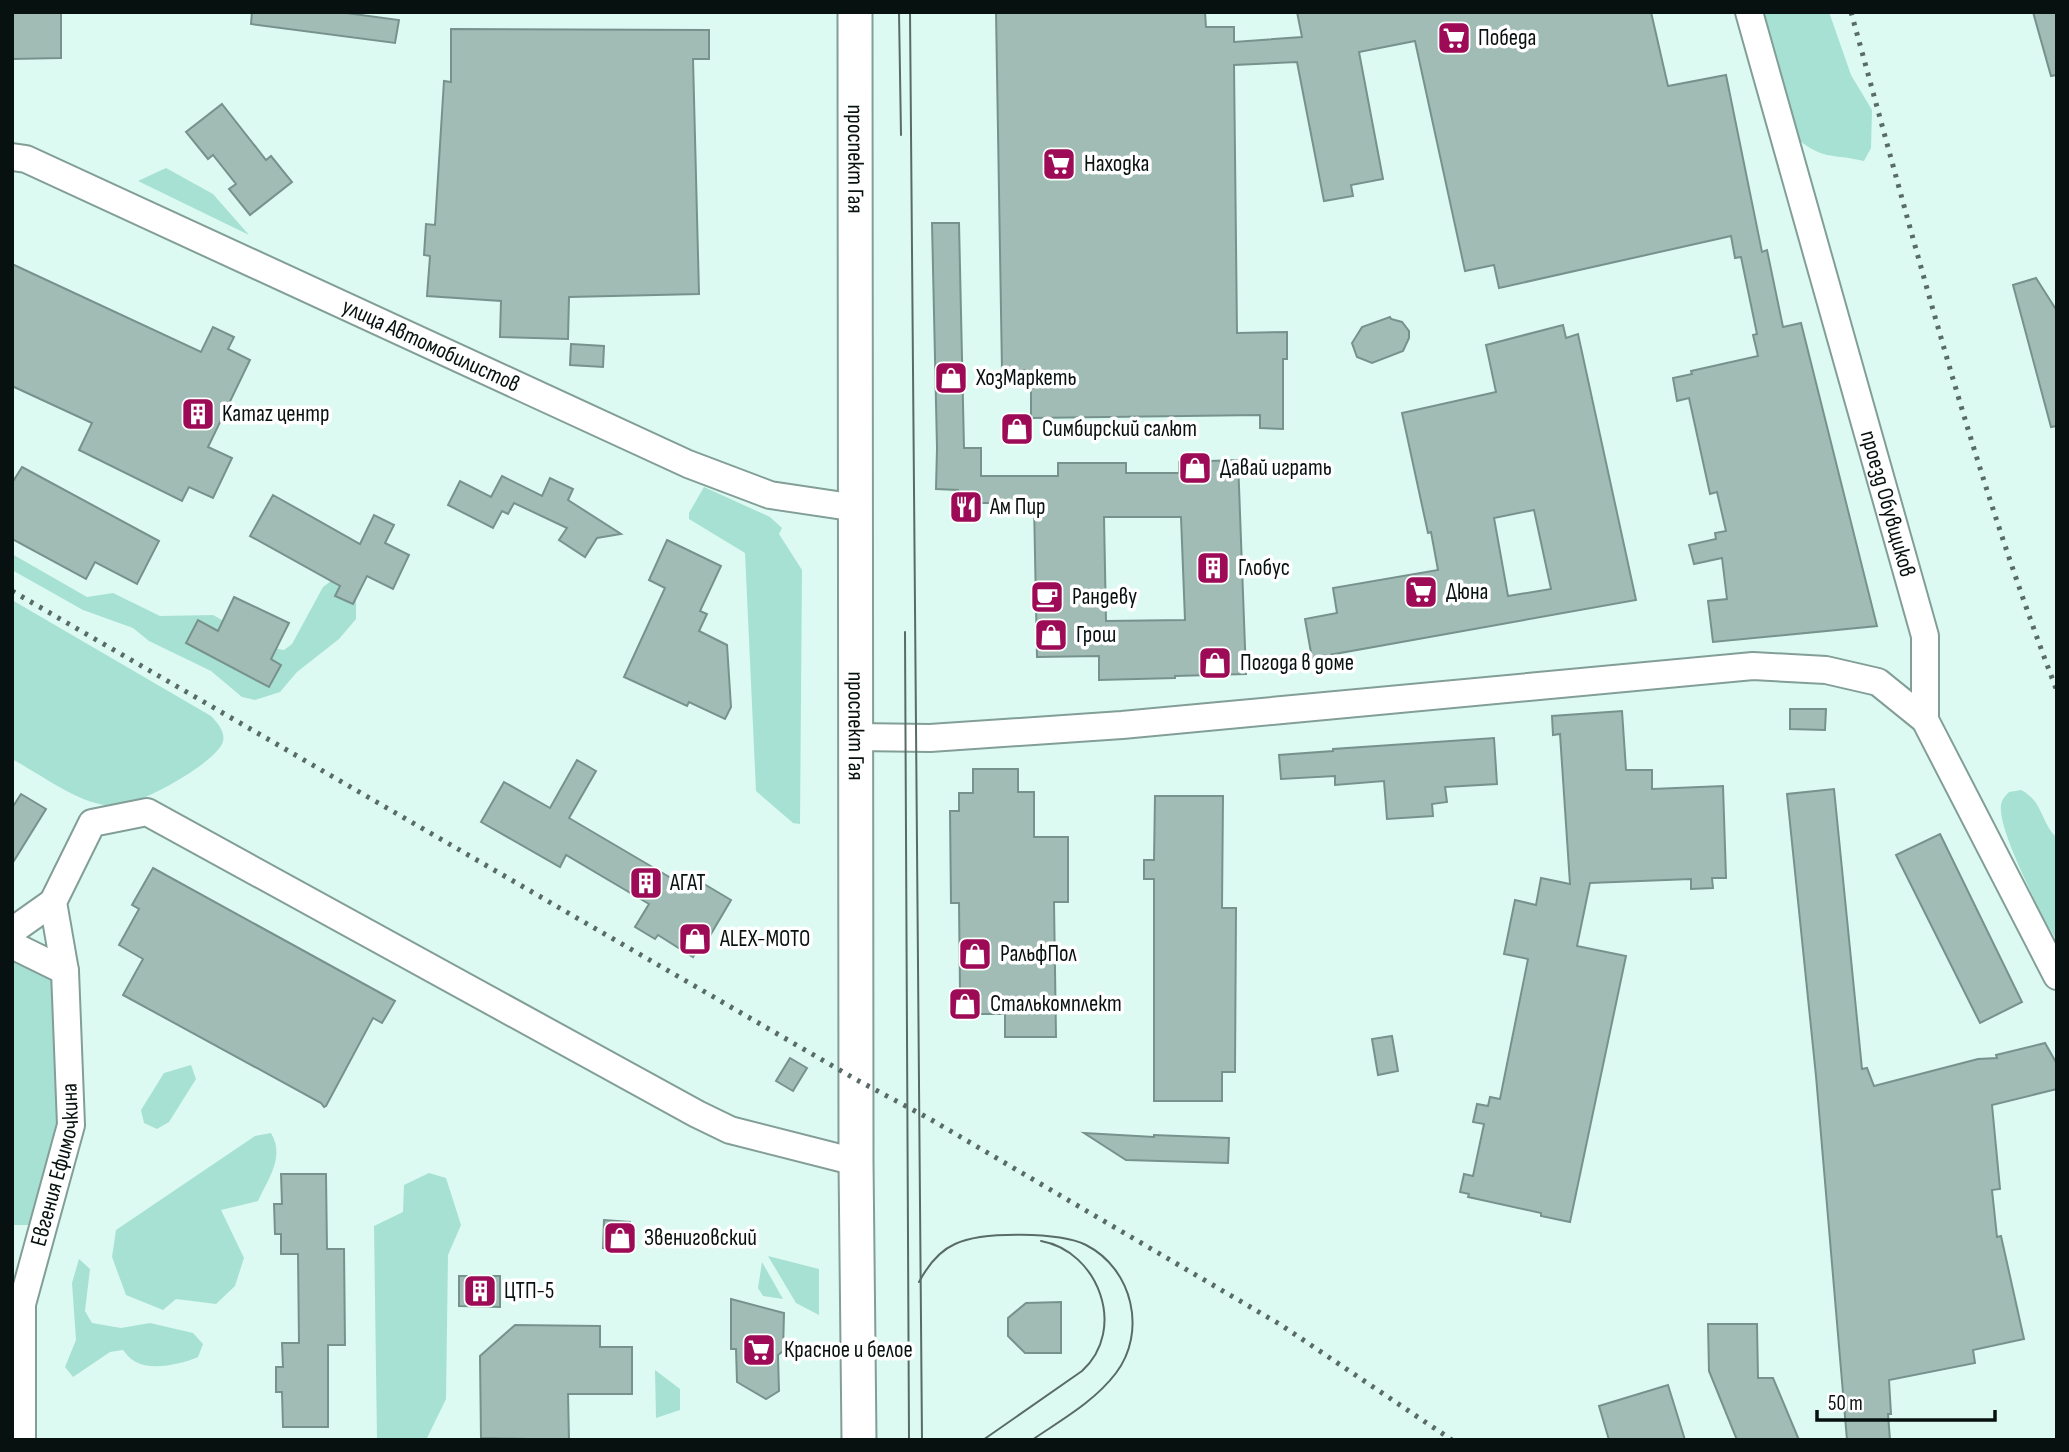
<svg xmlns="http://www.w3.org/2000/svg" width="2069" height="1452" font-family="'Sofia Sans Condensed',sans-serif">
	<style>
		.green { fill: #a7e1d3 }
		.building { fill: #a0bcb5; stroke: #77928c; stroke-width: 2; fill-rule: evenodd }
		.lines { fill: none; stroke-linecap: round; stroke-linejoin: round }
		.minor-casing { stroke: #829e97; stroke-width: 30 }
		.major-casing { stroke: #829e97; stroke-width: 37 }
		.minor { stroke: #fff; stroke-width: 26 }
		.major { stroke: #fff; stroke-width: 33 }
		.tram { stroke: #596b67; stroke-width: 2 }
		.rail { stroke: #596b67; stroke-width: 5; stroke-dasharray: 3.5 7; stroke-linecap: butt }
		.labels { text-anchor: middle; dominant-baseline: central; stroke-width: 7; stroke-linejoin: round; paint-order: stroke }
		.poi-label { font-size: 23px; fill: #07110f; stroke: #fff; text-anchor: start }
		.street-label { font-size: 23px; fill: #07110f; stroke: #fff }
	</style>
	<rect width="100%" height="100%" fill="#dcfaf2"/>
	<g class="green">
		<path d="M1759,12H1829L1851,75L1872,110L1871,148L1864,161C1830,153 1823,161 1794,136Z"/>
		<path d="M166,168L213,194L249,235L138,181Z"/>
		<path d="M704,487L770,517L782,528L779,534L802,570L800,824L793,823L756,791L745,553L689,519V513Z"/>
		<path d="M12,554L87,597L113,593L160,616L213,615L272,648L284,650L292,644L323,587L335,578L356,593V619L339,639L297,672L280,692L255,700L242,697L211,671L149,641L133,628L83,610L12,570Z"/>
		<path d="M12,600L211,716C218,723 227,734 222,744C212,765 138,806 115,806C81,806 42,775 12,759Z"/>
		<path d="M2021,790C2044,802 2040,822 2057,838V941C2042,917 2002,837 2001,811C2000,802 2003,798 2009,792Z"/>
		<path d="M12,953L57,975L65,1123L36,1225H12Z"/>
		<path d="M191,1065L196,1079L169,1122L157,1129L144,1123L141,1110L164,1073Z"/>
		<path d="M271,1133C285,1157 269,1177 258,1201L221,1210L244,1258L235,1286L216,1304L176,1299L163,1310L126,1295L112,1257L116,1230L255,1136Z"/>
		<path d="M429,1173L446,1178L461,1225L448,1255L446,1399L426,1440H377L374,1226L403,1212L404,1185Z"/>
		<path d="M768,1256L819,1269V1315L796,1303Z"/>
		<path d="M79,1259L90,1269L85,1311L92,1323L121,1328L150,1323L193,1333L203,1344L198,1357C182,1364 152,1371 136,1362C130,1359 127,1355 123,1350L110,1352L73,1377L65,1367L76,1340L72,1283Z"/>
		<path d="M762,1262L783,1299L763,1296L758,1288Z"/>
		<path d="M655,1370L680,1389V1410L656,1418Z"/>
	</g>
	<g class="building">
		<path d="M12,12H61V58L12,59Z"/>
		<path d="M252,12H339L399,20L395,43L251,24Z"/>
		<path d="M996,12H1205L1206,27H1234V42L1302,37L1297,12H1651L1668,86L1726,75L1762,252L1767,250L1783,327L1801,323L1877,626L1713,642L1708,601L1727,599L1722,558L1694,564L1689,545L1716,539L1715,533L1726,531L1717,492L1710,494L1689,398L1677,401L1673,378L1692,374L1691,371L1758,356L1753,335L1757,334L1741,257L1735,258L1731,236L1499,288L1494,265L1465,271L1415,41L1359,52L1383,179L1351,185L1353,196L1324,201L1297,62L1234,65L1237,333L1287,332V359H1283V429L1260,428V415L1031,418V370L1002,371Z"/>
		<path d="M2033,12H2057V75L2051,76Z"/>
		<path d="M451,29L709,30V59H693L699,294L569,297L568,339L500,337L501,301L427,296L430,256L424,255L426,224L435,225L444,81L451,82Z"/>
		<path d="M222,104L266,160L271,156L292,182L250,215L229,189L236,184L213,155L208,159L186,132Z"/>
		<path d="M932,223H959L964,448H981V476H1058V463H1126V473H1179V462L1238,460L1246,674L1175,676V678L1099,680V656L1037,657L1034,503H958V490L936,489L937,448ZM1104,517H1181L1185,620L1106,621Z"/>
		<path d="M12,264L201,352L213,327L234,337L228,349L250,360L208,447L232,458L213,498L189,487L182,501L79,450L92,423L12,386Z"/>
		<path d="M2036,278L2057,311V426L2051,427L2013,285Z"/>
		<path d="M1390,317L1391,319L1402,322L1409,331V338L1403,351L1372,363L1357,357L1352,343L1362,327Z"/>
		<path d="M1563,325L1566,338L1578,334L1636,600L1312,658L1305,619L1337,613L1333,588L1438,570L1431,532L1428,533L1402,413L1496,392L1486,345ZM1534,510L1551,589L1508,596L1494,518Z"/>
		<path d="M571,344L604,346L603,367L570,365Z"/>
		<path d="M22,467L159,541L137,584L95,562L86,579L12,539V483Z"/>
		<path d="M502,476L542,496L550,478L573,489L568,500L621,534L597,538L585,557L559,540L567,528L514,503L508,514L502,511L493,528L448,505L460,481L491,497Z"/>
		<path d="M273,495L360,544L374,515L394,525L385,543L409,555L393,589L367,576L353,604L335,596L340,586L250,536Z"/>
		<path d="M667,540L721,566L700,611L707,614L699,631L727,645L731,707L725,719L689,702L687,706L624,677L665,588L649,580Z"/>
		<path d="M234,597L289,623L271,659L281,665L269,687L186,643L198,620L218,631Z"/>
		<path d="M1790,709H1826L1825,730L1790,729Z"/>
		<path d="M1622,711L1626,770H1652V789L1723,786L1726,878H1712L1713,888L1691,889V879L1590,883L1577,946L1626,956L1570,1222L1541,1216V1213L1468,1197L1469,1194L1460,1192L1464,1174L1473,1176L1484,1124L1473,1122L1477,1104L1488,1106L1490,1097L1500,1099L1528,959L1504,954L1515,900L1536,905L1541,878L1570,884L1560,734L1553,735L1552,716Z"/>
		<path d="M1494,738L1497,784L1445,787L1447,802L1432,804L1433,816L1387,819L1384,781L1335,785V776L1281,779L1279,755L1333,751V749Z"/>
		<path d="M577,760L596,771L569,818L688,888L694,878L731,900L708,939L705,937L693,957L658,935L655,939L635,927L649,904L566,855L560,867L481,822L504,782L550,808Z"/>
		<path d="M973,769H1018V792H1034V837H1068V902H1054L1056,1037H1005V1014H954V991H960L959,903H951L950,811H959V793H973Z"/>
		<path d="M1834,789L1862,1069L1867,1068L1874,1086L1978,1059L1997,1058L1996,1055L2045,1043L2057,1064V1089L1992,1105L2000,1189L1992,1190L1997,1237L2001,1236L2024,1339L1973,1350L1975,1363L1889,1380L1891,1414H1888L1890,1440H1847L1816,1076L1787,794Z"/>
		<path d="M21,794L46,809L12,864V808Z"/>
		<path d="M1155,796H1223L1222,908H1236L1235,1072H1222V1101H1154V879H1144V860H1154Z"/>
		<path d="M1940,834L2022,1002L1980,1023L1896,855Z"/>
		<path d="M153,868L395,1001L382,1023L373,1018L326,1106L324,1107L321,1103L123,995L143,959L119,945L139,909L132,905Z"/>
		<path d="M1392,1036L1398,1071L1378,1075L1372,1039Z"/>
		<path d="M790,1058L807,1068L793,1091L776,1081Z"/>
		<path d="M1084,1133L1154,1137V1135L1229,1138L1228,1163L1126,1160Z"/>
		<path d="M281,1174H326L327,1249H344L345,1345H328V1427H283L282,1392H276V1367H283L282,1343H299L298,1254H281V1234H275L274,1204H282Z"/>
		<path d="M604,1220L630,1222L629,1249L603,1248Z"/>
		<path d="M459,1276H500V1307L459,1306Z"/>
		<path d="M731,1299L784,1313L783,1351L778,1355L779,1391L766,1399L737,1382L736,1349H731Z"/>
		<path d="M1061,1302V1353H1025L1008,1336V1318L1026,1303Z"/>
		<path d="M1708,1324H1757L1758,1378H1773L1799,1440H1737L1709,1371Z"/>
		<path d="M515,1325L600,1326V1347H632V1394H568L569,1440L481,1438L480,1356Z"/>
		<path d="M1668,1385L1685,1440H1609L1599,1406Z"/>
	</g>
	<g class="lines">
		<defs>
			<g id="minor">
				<path id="s1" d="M1749,12L1925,636V720L2057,976"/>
				<path id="s2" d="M12,157L26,159L688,464L770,495L857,508"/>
				<path d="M856,737L930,738L1122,725L1753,666L1826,670L1878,682L1925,720"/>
				<path d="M12,931L53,902"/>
				<path d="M12,945L65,971L53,902L92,823L147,812L697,1114L730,1130L856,1162"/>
				<path id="s3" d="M22,1440V1304L71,1125L65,971"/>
			</g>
			<g id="major">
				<path id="s4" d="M855,12L856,1162L859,1440"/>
			</g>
		</defs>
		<use href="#minor" class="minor-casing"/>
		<use href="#major" class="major-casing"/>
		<use href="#minor" class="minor"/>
		<use href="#major" class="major"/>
		<g class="tram">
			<path d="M899,12L901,135"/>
			<path d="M910,12L922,1440"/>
			<path d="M905,632L909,1440"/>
			<path d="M919,1282C927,1267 939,1251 955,1244C982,1231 1060,1232 1086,1245C1133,1269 1147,1332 1116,1373C1094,1402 1061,1420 1032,1440"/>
			<path d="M983,1440L1082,1371C1128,1329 1098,1251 1041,1241"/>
		</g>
		<g class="rail">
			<path d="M1851,12C1914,240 1972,470 2057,691"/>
			<path d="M12,591L857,1080L930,1119L1281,1325L1452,1440"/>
		</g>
	</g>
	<defs>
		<symbol id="supermarket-square" viewBox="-11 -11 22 22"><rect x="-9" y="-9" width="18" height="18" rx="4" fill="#9d0a56" stroke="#fff"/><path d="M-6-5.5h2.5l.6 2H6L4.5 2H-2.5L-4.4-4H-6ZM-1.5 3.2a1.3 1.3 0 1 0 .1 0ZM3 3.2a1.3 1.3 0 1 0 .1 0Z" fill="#fff"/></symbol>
		<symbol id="shop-square" viewBox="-11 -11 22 22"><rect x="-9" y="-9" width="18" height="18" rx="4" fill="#9d0a56" stroke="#fff"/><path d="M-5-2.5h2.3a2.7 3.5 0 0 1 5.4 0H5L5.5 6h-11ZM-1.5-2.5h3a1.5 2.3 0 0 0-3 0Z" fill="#fff"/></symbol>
		<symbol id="building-square" viewBox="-11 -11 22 22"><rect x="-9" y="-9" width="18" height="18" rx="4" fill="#9d0a56" stroke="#fff"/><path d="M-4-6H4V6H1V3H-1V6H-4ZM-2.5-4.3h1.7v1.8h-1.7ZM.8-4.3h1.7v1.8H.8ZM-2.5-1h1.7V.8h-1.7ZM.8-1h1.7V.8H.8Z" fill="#fff"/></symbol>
		<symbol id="restaurant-square" viewBox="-11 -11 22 22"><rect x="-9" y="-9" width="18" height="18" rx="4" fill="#9d0a56" stroke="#fff"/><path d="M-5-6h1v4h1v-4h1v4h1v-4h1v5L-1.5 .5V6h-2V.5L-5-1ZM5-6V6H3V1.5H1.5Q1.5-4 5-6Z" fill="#fff"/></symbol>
		<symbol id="cafe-square" viewBox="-11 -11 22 22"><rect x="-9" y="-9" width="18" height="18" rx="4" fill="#9d0a56" stroke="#fff"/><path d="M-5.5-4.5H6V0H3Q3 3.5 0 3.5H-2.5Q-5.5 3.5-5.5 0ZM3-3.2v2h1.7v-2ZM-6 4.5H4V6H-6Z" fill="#fff"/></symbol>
	</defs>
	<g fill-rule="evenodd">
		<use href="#supermarket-square" x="1435" y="19" width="38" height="38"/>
		<use href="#supermarket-square" x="1040" y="145" width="38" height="38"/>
		<use href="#shop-square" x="932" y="359" width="38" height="38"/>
		<use href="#building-square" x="179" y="395" width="38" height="38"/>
		<use href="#shop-square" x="998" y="410" width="38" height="38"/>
		<use href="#shop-square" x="1176" y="449" width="38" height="38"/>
		<use href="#restaurant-square" x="947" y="488" width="38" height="38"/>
		<use href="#building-square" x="1194" y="549" width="38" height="38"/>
		<use href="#supermarket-square" x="1402" y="573" width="38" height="38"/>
		<use href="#cafe-square" x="1028" y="578" width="38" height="38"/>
		<use href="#shop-square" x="1032" y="616" width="38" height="38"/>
		<use href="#shop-square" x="1196" y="644" width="38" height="38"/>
		<use href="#building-square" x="627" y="864" width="38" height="38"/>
		<use href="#shop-square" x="676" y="920" width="38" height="38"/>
		<use href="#shop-square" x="956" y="935" width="38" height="38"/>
		<use href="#shop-square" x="946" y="985" width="38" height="38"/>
		<use href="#shop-square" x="601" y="1219" width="38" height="38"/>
		<use href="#building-square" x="461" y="1272" width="38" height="38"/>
		<use href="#supermarket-square" x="740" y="1331" width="38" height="38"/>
	</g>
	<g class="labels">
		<g class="poi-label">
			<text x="1478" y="38">Победа</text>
			<text x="1084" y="164">Находка</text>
			<text x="976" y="378">ХозМаркеть</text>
			<text x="222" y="414">Kamaz центр</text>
			<text x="1042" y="429">Симбирский салют</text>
			<text x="1220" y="468">Давай играть</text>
			<text x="990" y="507">Ам Пир</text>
			<text x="1238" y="568">Глобус</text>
			<text x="1446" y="592">Дюна</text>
			<text x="1072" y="597">Рандеву</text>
			<text x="1076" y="635">Грош</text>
			<text x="1240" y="663">Погода в доме</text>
			<text x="670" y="883">АГАТ</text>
			<text x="720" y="939">ALEX-MOTO</text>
			<text x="1000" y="954">РальфПол</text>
			<text x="990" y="1004">Сталькомплект</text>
			<text x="644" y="1238">Звениговский</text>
			<text x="504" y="1291">ЦТП-5</text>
			<text x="784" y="1350">Красное и белое</text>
		</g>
		<g class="street-label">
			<text stroke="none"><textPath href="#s4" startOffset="147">проспект Гая</textPath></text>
			<text stroke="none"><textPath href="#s2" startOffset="460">улица Автомобилистов</textPath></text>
			<text stroke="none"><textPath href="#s1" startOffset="511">проезд Обувщиков</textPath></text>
			<text stroke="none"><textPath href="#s4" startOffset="714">проспект Гая</textPath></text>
			<text stroke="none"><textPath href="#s3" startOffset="280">Евгения Ефимочкина</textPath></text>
		</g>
	</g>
	<rect width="2069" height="1452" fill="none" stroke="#07110f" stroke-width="28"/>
	<path d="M1817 1410v10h178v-10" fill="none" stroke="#07110f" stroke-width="3.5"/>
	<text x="1828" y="1410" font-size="21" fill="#07110f" stroke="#ffffff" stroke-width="5" paint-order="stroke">50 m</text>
</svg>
